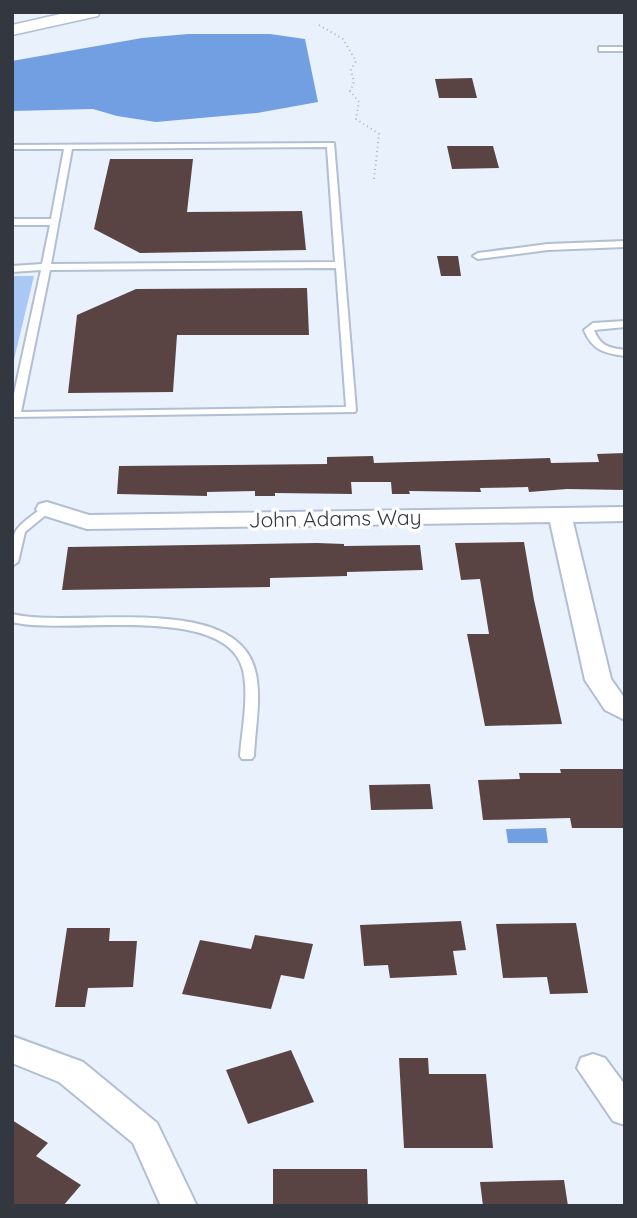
<svg xmlns="http://www.w3.org/2000/svg" width="637" height="1218" font-family="Quicksand,sans-serif">
	<style>
		.green { fill: #aac8f6 }
		.water { fill: #729fe2 }
		.building { fill: #5a4443 }
		.lines { fill: none; stroke-linecap: round; stroke-linejoin: round }
		.service-casing { stroke: #b2bed2; stroke-width: 4 }
		.minor-casing { stroke: #b2bed2; stroke-width: 4 }
		.tertiary-casing { stroke: #b2bed2; stroke-width: 3 }
		.path { stroke: #adb4be; stroke-width: 2; stroke-dasharray: 1 3.5; stroke-linecap: butt }
		.service { fill: #fff; fill-rule: evenodd }
		.minor { fill: #fff; fill-rule: evenodd }
		.tertiary { fill: #fff; fill-rule: evenodd }
		.labels { text-anchor: middle; dominant-baseline: central; stroke-width: 7; stroke-linejoin: round; paint-order: stroke }
		.street-label { font-size: 21px; fill: #333840; stroke: #fff }
	</style>
	<rect width="100%" height="100%" fill="#e9f1fd"/>
	<path class="green" d="M12,276H34L12,368Z"/>
	<g class="water">
		<path d="M188,34H270L305,39L318,102L257,113L156,122L117,116L93,109L12,111V61L142,38Z"/>
		<path d="M546,828L548,843H508L506,829Z"/>
	</g>
	<g class="building">
		<path d="M472,78L477,98H439L435,79Z"/>
		<path d="M447,146H493L499,168L452,169Z"/>
		<path d="M110,159H193L187,212L302,211L306,250L140,253L94,229Z"/>
		<path d="M437,256H458L461,276H441Z"/>
		<path d="M307,288L309,335H177L173,392L68,393L77,315L136,289Z"/>
		<path d="M625,453V490L567,489L529,492L528,487L480,488L481,492L409,491L410,494H392L391,482H351L352,494L275,493V496H255V491L207,492V496L117,494L119,466L327,464V457L373,456L374,463L550,458L551,463L599,462L597,454Z"/>
		<path d="M524,542L534,600L562,724L485,726L467,634H489L480,579L461,580L455,543Z"/>
		<path d="M317,543L344,544V546L420,545L423,570L347,572V576L270,578V587L62,590L68,547Z"/>
		<path d="M560,769H625V828H572L570,818L483,820L478,780L520,779L519,773H561Z"/>
		<path d="M430,784L433,809L371,810L369,785Z"/>
		<path d="M461,921L466,950L453,951L457,975L390,978L388,965L364,966L360,925Z"/>
		<path d="M576,923L588,993L550,994L547,977L503,978L496,924Z"/>
		<path d="M67,928H110L109,941H137L133,987L88,988L85,1007H55Z"/>
		<path d="M255,935L313,944L304,979L281,975L271,1009L182,994L200,940L251,949Z"/>
		<path d="M291,1050L314,1102L248,1124L226,1070Z"/>
		<path d="M399,1058H428L429,1074H486L493,1148H404Z"/>
		<path d="M12,1120L48,1143L36,1156L81,1185L63,1206H12Z"/>
		<path d="M273,1169H367L368,1206H273Z"/>
		<path d="M564,1180L568,1206H483L480,1182Z"/>
	</g>
	<g class="lines">
		<defs>
			<g id="service">
				<rect x="599" y="47" width="26" height="4"/>
				<path d="M334,143L356,410L355,412L12,417V403L41,270L12,272V266L42,264L50,225H12V219H51L64,149H12V145ZM327,147L335,262L51,264L72,149ZM336,268L346,407L21,412L50,270Z"/>
				<path d="M625,241V247L548,250L478,259L473,256L478,253L548,244Z"/>
				<path d="M625,321V327L594,330C600,346 609,348 625,350V356C604,353 592,350 584,330L593,323Z"/>
				<path d="M47,506L53,509L25,532L18,562L12,566C12,526 13,531 43,507Z"/>
				<path d="M12,614C70,629 235,590 255,670C262,696 255,729 254,756L252,759H242L240,756C242,729 249,697 243,670C226,601 64,636 12,622Z"/>
			</g>
			<g id="minor">
				<path d="M47,502L89,515L625,507V521L573,522L611,679L625,699V720L605,710L585,680L550,522L87,529L39,514L36,509L39,504Z"/>
				<path d="M12,1036L83,1062L157,1123L197,1206H161L133,1143L59,1082L12,1063Z"/>
				<path d="M593,1054L605,1058L625,1085V1125L613,1121L577,1068L581,1058Z"/>
			</g>
			<path id="tertiary" d="M69,12H100L98,16L12,35V25Z"/>
		</defs>
		<use href="#service" class="service-casing"/>
		<use href="#minor" class="minor-casing"/>
		<use href="#tertiary" class="tertiary-casing"/>
		<path class="path" d="M319,25L343,39L356,61L351,70L354,82L350,91L359,102L356,119L379,134L374,179"/>
		<use href="#service" class="service"/>
		<use href="#minor" class="minor"/>
		<use href="#tertiary" class="tertiary"/>
	</g>
	<g class="labels">
		<g class="street-label">
			<text transform="translate(335 518) rotate(-1)">John Adams Way</text>
		</g>
	</g>
	<rect width="637" height="1218" fill="none" stroke="#333840" stroke-width="28"/>
</svg>
